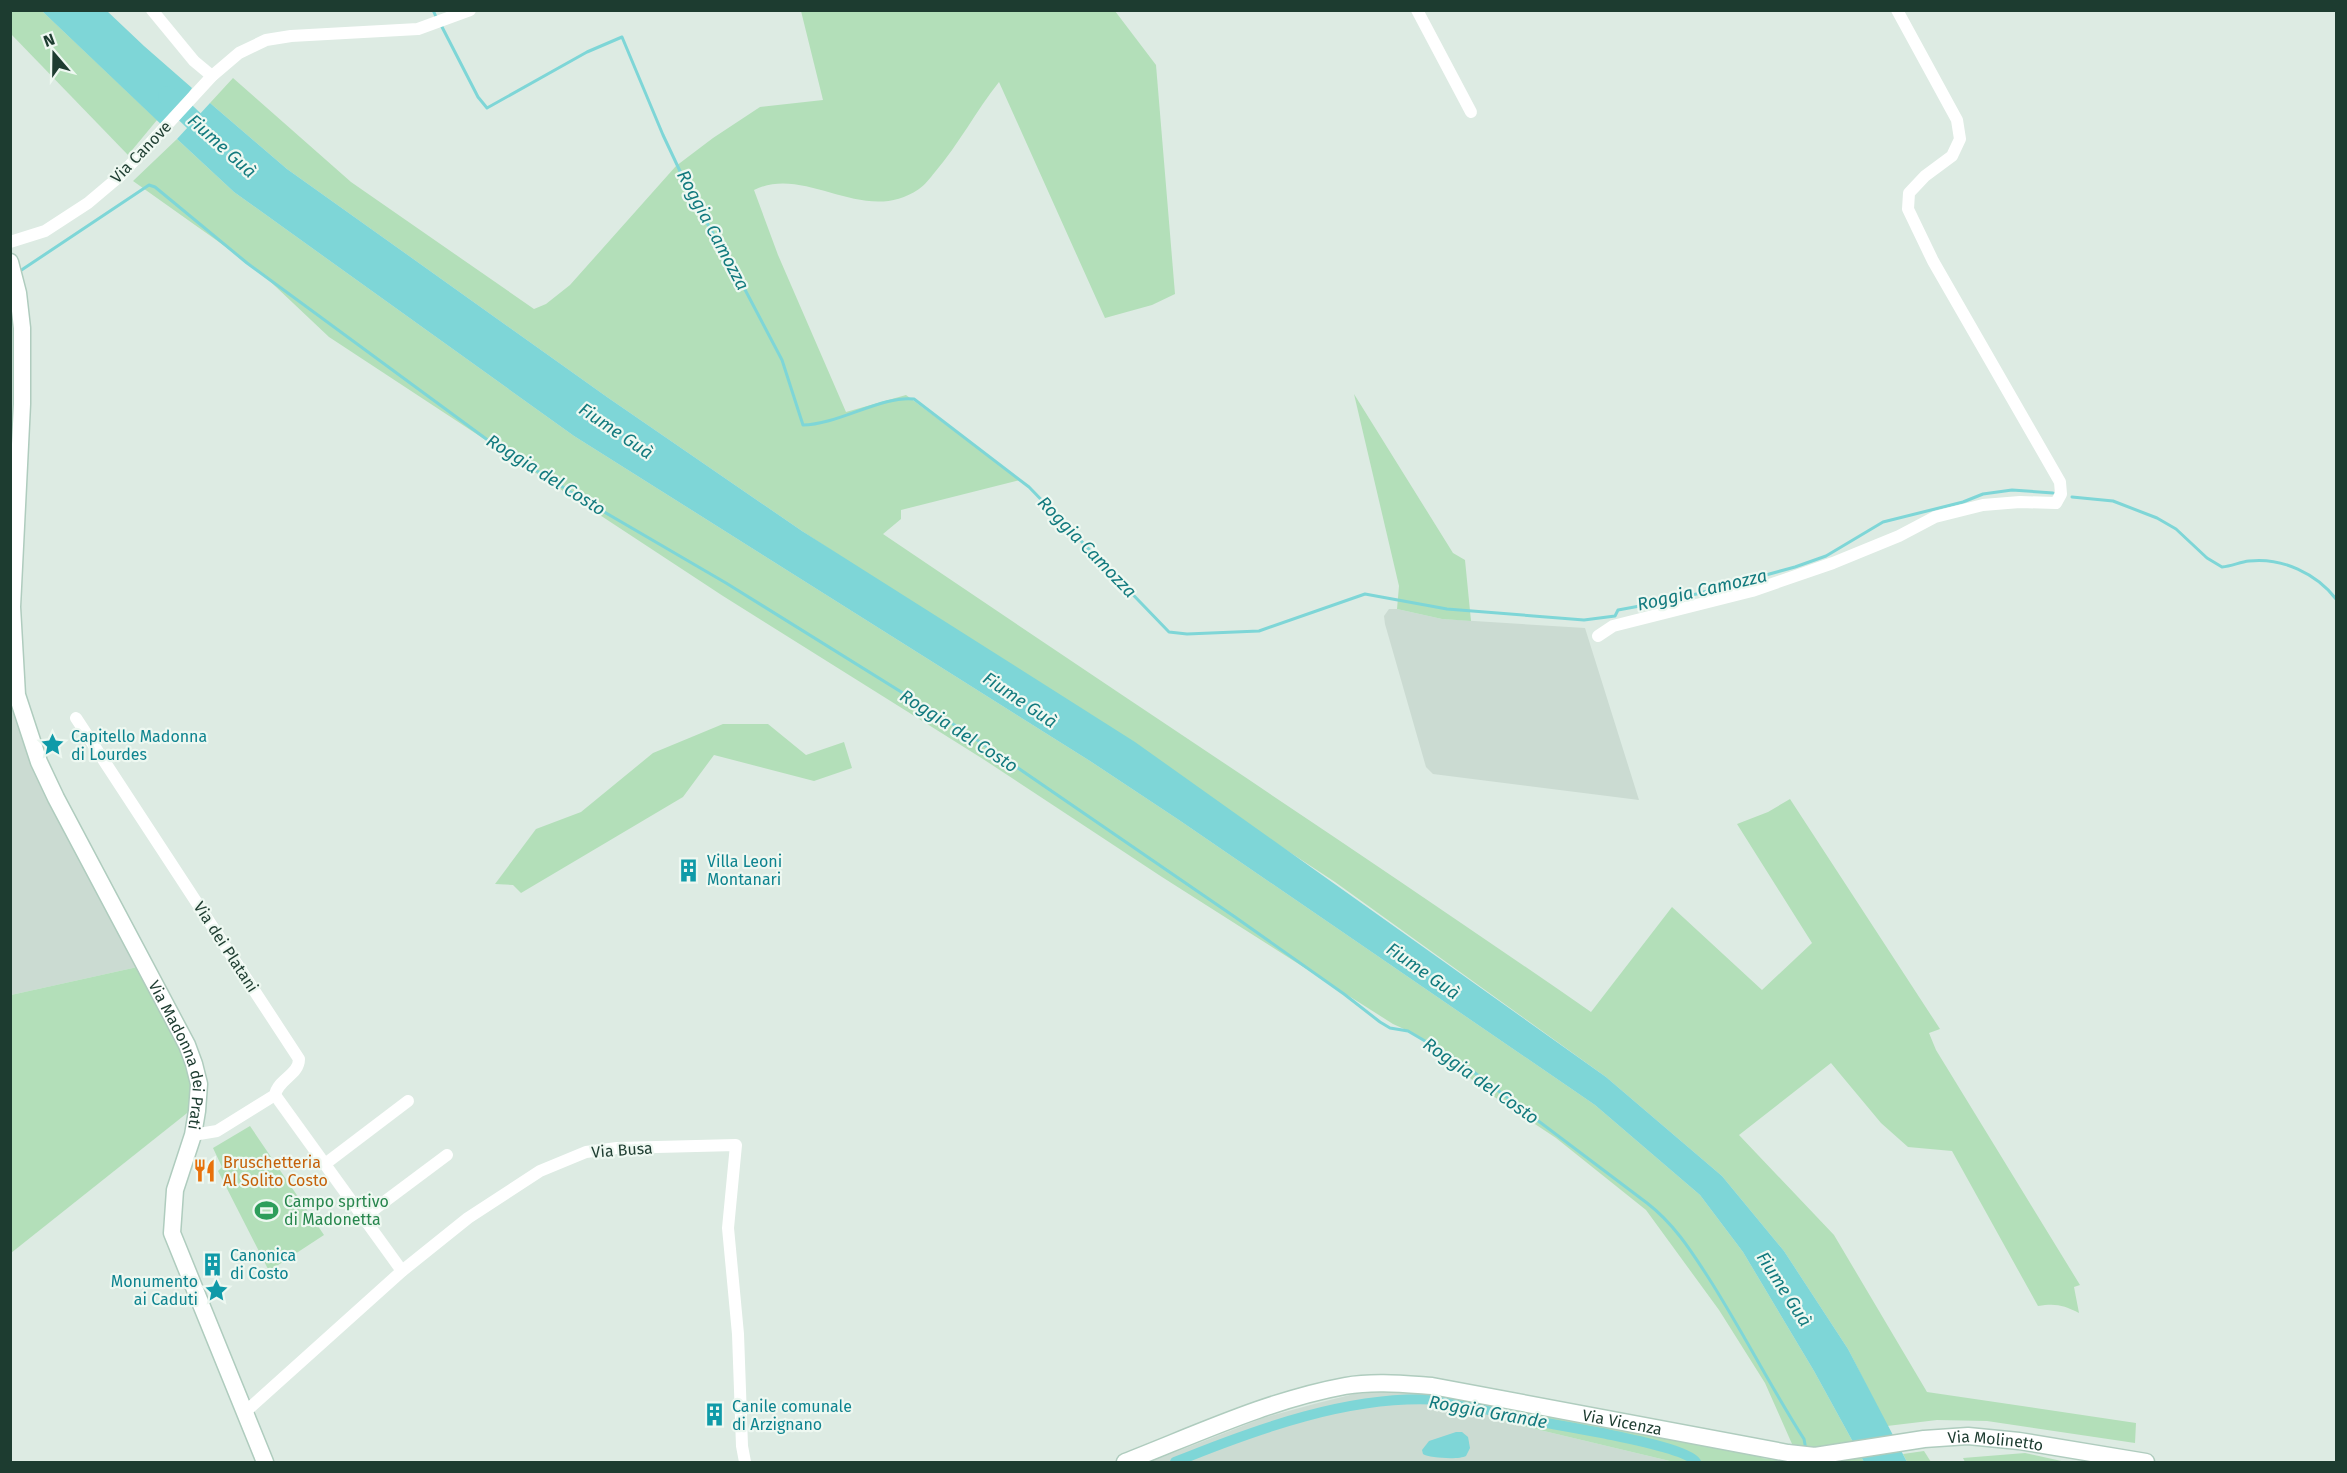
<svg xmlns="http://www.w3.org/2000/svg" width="2347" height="1473" font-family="'Fira Sans',sans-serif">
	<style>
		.built { fill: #cbdbd2 }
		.green { fill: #b3dfb9 }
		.water { fill: #7ed6d7 }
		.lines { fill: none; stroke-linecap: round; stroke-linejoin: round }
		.stream { stroke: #7ed6d7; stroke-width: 3 }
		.canal { stroke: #7ed6d7; stroke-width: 10 }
		.river { stroke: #7ed6d7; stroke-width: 20 }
		.secondary-casing { stroke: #afccbe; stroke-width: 19 }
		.minor { stroke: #fff; stroke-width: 12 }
		.secondary { stroke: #fff; stroke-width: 16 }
		.labels { text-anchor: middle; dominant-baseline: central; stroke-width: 4.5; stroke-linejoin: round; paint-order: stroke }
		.street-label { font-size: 16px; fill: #1d3c30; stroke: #eef8f1 }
		.culture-label { font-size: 16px; fill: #0d838f; stroke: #eef8f1; text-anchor: start }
		.food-label { font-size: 16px; fill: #c56008; stroke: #eef8f1; text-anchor: start }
		.leisure-label { font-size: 16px; fill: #27864d; stroke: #eef8f1; text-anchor: start }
		.water-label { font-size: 18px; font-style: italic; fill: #127a7e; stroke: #eef8f1 }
	</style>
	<rect width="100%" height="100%" fill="#ddebe3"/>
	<g class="built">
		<path d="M1389,609H1397L1442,619L1585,628L1639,800L1433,774L1426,767L1385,624L1384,616Z"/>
		<path d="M10,660L21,678L28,706L53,784L151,964L11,995Z"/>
		<path d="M1398,1391L1432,1395L1497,1408L1493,1419L1674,1462H1150L1263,1418L1314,1404L1354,1394Z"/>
	</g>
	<g class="green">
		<path d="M11,11H42L157,120L128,155L11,34Z"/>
		<path d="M801,11H1115L1156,65L1175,294L1152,305L1105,318L999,82C976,111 959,144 935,172C930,178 925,185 919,189C864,227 806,164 754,190L778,255L846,412L906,395L1020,480L901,510V519L883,534C1119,694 1357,850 1591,1012L1672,907L1762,990L1812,943L1737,824L1768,812L1790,799L1940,1029L1929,1033L1936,1050L2080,1285L2074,1287L2079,1313C2064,1305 2055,1303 2038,1306L1952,1151L1908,1147L1881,1123L1831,1063L1739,1135L1834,1235L1927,1392L2136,1423L2135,1443L1987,1421L1937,1420L1887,1426L1848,1349L1784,1251L1722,1176L1606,1077L1335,882L802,531L607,397L287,169L210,103L233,78L351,182L534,309L546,304L570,285L676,166L713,138L760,107L823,100Z"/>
		<path d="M177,139L234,192L574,436L1090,761L1179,820L1595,1105L1700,1195L1743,1252L1814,1371L1864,1462H1800L1765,1383L1719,1310L1646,1210L1556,1138L1490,1094L1415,1034L1393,1024L1162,877L983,759L723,596L329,337L257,269L133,181Z"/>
		<path d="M1354,394L1453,553L1465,560L1471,621L1442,619L1397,609L1399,586Z"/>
		<path d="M723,724H768L806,755L844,742L852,768L814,781L714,755L683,797L521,893L513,885L495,884L536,829L581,812L653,753Z"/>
		<path d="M151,964L206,1098L11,1253V995Z"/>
		<path d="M250,1126L324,1235L269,1271L218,1171L222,1167L213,1148Z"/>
		<path d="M1497,1408L1759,1452L1762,1458L1792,1462H1674L1493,1419Z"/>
		<path d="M1924,1451L1931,1462H1907L1903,1454Z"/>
		<path d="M2025,1453L2066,1462H1965L1963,1458Z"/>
	</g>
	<g class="water">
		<path d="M42,11H107L144,46L192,88L165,128Z"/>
		<path d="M210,103L287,169L607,397L802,531L1135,742L1606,1077L1722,1176L1784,1251L1848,1349L1907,1462H1864L1814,1371L1743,1252L1700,1195L1595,1105L1179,820L1090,761L574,436L234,192L177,139Z"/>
		<path d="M1456,1432H1462L1468,1437L1470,1448L1466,1456C1459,1460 1429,1458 1423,1454L1422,1450L1429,1441Z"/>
	</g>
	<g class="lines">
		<g class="stream">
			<path d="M433,10L437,19"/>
			<path d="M441,25L478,97L487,108L587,52L622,37L663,135L695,203L731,263L782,360L803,425C837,425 883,395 914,399L1029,487L1169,632L1187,634L1259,631L1365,594L1447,609L1584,620L1615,616L1618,610L1678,599L1795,567L1826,556L1883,522L1963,502L1983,494L2012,490L2053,493"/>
			<path d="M20,271L149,185L155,187L247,263L489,441L582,499L726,583L964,731L1235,917L1344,994L1380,1022L1390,1028L1408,1031L1459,1061L1647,1203C1673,1223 1690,1249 1708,1277C1742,1330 1770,1386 1804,1439L1806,1450"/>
			<path d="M2072,497L2113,501L2157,518L2176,529L2207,558L2222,567C2232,566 2240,562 2249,561C2282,557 2317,574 2336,599"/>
		</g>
		<path class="canal" d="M1175,1462C1256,1429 1352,1394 1440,1400C1462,1401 1486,1410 1507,1415C1538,1422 1570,1427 1602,1433C1620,1437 1687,1449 1696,1462"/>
		<path class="river" d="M168,96L212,138"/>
		<defs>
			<g id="secondary">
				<path id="s1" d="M10,262L18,293L22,328V404L12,607L17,695L39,762L56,798L187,1045L194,1064L199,1084L197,1111L193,1135L175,1190L172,1233L265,1462"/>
				<path id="s2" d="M1125,1462C1197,1434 1269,1400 1345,1386C1374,1381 1403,1384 1432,1386L1788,1453L1815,1456L1924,1439L1968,1436L2019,1441L2146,1462"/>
			</g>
		</defs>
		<use href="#secondary" class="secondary-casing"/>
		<g class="minor">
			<path d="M152,10L194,61L212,76"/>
			<path d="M1417,10L1471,112"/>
			<path d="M10,242L45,231L88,203L120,176L212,76L239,53L266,40L291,36L418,29L470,10"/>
			<path d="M1598,636L1613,626L1752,591L1833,563L1899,536L1935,517L1983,505L2020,502L2056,503L2061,494L2060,482L1933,261L1908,209L1909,193L1925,176L1952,156L1960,139L1957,120L1897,10"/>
			<path d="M76,718L299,1059C299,1075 278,1079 275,1095L217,1131L193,1135"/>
			<path d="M275,1095L402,1271"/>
			<path d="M325,1164L408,1101"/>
			<path d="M364,1217L447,1155"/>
			<path d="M244,1413L402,1271L468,1218L540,1171L586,1152L617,1148L736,1145L728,1228L738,1334L742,1446L745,1462"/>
		</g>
		<use href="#secondary" class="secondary"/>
	</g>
	<defs>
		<symbol id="sight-bare" viewBox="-9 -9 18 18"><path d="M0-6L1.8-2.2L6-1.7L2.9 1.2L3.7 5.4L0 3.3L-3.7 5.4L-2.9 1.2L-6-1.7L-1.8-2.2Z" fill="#0f9aa8" stroke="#eef8f1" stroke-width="2.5" paint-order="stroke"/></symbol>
		<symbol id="building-bare" viewBox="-9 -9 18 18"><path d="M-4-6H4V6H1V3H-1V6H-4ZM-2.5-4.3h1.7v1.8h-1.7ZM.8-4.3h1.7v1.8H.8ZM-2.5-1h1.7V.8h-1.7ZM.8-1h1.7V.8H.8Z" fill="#0f9aa8" stroke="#eef8f1" stroke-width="2.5" paint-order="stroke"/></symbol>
		<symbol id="restaurant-bare" viewBox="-9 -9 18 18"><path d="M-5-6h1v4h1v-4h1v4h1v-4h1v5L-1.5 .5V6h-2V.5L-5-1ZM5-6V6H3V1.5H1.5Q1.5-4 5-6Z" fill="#e8710a" stroke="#eef8f1" stroke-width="2.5" paint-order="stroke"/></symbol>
		<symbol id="stadium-bare" viewBox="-9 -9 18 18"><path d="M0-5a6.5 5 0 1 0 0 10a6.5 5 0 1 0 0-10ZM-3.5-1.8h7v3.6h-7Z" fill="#2e9e5b" stroke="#eef8f1" stroke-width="2.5" paint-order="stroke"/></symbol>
	</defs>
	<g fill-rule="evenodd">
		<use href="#sight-bare" x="36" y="728" width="33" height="33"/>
		<use href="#building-bare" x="672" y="854" width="33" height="33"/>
		<use href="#restaurant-bare" x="188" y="1154" width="33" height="33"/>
		<use href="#stadium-bare" x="250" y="1194" width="33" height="33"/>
		<use href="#building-bare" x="196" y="1248" width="33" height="33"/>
		<use href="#sight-bare" x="200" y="1274" width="33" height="33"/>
		<use href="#building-bare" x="698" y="1398" width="33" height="33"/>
	</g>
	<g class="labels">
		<g class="street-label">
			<text transform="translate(141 152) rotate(-46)">Via Canove</text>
			<text transform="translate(226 947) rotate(57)">Via dei Platani</text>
			<text stroke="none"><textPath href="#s1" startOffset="832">Via Madonna dei Prati</textPath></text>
			<text transform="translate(622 1150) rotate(-4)">Via Busa</text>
			<text stroke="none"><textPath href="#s2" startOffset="514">Via Vicenza</textPath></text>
			<text stroke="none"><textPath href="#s2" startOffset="892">Via Molinetto</textPath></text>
		</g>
		<g class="culture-label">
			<text x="71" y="736">Capitello Madonna<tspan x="71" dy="18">di Lourdes</tspan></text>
			<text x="707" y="861">Villa Leoni<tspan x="707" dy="18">Montanari</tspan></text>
			<text x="230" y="1255">Canonica<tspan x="230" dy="18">di Costo</tspan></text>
			<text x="198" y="1281" text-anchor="end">Monumento<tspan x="198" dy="18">ai Caduti</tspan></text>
			<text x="732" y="1406">Canile comunale<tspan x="732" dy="18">di Arzignano</tspan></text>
		</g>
		<g class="food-label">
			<text x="223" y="1162">Bruschetteria<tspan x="223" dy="18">Al Solito Costo</tspan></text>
		</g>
		<g class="leisure-label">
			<text x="284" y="1201">Campo sprtivo<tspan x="284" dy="18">di Madonetta</tspan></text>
		</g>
		<g class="water-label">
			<text transform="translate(222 146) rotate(42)">Fiume Guà</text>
			<text transform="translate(713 230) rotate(62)">Roggia Camozza</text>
			<text transform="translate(616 431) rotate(34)">Fiume Guà</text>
			<text transform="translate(546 475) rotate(32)">Roggia del Costo</text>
			<text transform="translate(1087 547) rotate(46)">Roggia Camozza</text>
			<text transform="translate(1702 590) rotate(-13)">Roggia Camozza</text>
			<text transform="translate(1020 700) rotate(34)">Fiume Guà</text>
			<text transform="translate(959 731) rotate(33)">Roggia del Costo</text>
			<text transform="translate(1423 971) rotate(35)">Fiume Guà</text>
			<text transform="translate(1481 1081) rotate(35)">Roggia del Costo</text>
			<text transform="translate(1784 1289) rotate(57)">Fiume Guà</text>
			<text transform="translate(1488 1412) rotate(10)">Roggia Grande</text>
		</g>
	</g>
	<rect width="2347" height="1473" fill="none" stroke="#1d3c30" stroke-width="24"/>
	<g transform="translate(54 54) rotate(340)" stroke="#eef8f1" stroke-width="4.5" paint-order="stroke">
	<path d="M0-4.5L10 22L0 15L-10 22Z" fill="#1d3c30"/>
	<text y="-9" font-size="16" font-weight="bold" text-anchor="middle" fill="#1d3c30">N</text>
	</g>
</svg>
